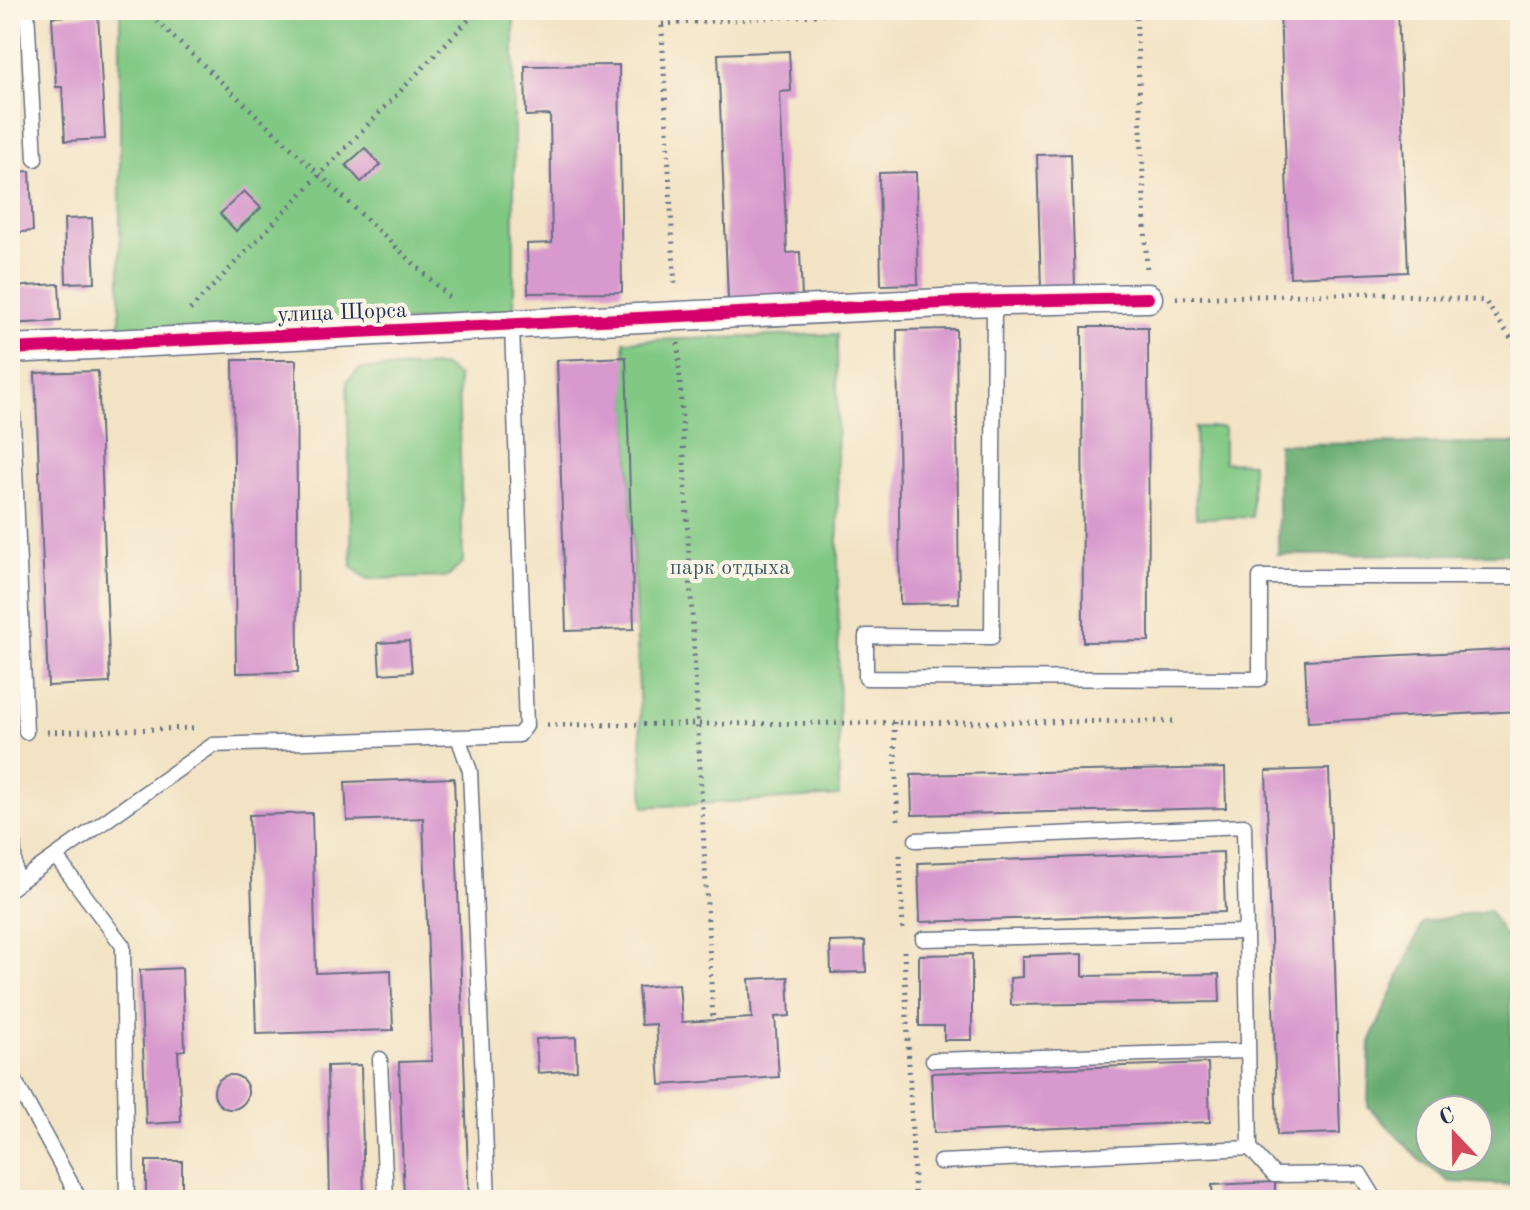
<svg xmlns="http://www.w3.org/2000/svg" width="1530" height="1210" font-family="'Old Standard TT',serif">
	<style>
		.green { fill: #80c883; stroke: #4e7c70; stroke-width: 2 }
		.forest { fill: #68ac71; stroke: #426e68; stroke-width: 2; fill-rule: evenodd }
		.building { fill: #d899ce }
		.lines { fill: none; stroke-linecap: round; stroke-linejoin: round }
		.lane-casing { stroke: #666e82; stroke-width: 17 }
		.street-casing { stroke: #666e82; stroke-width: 31 }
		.path { stroke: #666e82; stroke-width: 5; stroke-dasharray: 2 6; stroke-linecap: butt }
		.lane { stroke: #fff; stroke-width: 14 }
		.street { stroke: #fff; stroke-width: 28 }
		.cycleway-casing { stroke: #fcf5e5; stroke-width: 17 }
		.cycleway { stroke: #d6006c; stroke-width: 12 }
		.labels { text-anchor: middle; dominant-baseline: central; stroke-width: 8; stroke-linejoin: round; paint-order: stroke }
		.street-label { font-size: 22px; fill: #1b2f5e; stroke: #fcf5e5 }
		.park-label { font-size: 22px; fill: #395d69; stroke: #fcf5e5 }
	</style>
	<rect width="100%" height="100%" fill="#fcf5e5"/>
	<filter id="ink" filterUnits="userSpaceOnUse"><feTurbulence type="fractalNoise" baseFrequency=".0125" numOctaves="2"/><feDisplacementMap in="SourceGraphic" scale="16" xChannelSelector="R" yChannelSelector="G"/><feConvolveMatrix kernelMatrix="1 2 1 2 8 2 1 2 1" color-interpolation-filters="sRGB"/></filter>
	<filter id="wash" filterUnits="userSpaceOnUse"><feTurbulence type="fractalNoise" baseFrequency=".006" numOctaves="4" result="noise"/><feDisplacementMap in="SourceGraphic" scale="32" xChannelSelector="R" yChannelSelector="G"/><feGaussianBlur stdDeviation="1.8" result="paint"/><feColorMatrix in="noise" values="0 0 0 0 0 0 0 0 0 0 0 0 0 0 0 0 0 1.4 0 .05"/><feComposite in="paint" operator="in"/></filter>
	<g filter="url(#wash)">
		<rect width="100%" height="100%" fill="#f2e3c4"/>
		<g class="green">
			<path d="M166,10H514V317L120,333V12Z"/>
			<path d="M837,334L839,796L644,807L624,341Z"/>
			<path d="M444,366L458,377L463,562L448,577L367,579L352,567L347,381L360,369Z"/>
			<path d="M1195,427H1224V462L1252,463V517L1196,518Z"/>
		</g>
		<g class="forest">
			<path d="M1520,443V554L1278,555V444Z"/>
			<path d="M1489,910L1509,943L1514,1185L1450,1182L1422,1162L1368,1106L1370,1042L1423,922ZM1430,1110H1478V1158H1430Z"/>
		</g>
		<g id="blocks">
			<g class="building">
				<path d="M1280,10H1398L1408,272L1290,277Z"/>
				<path d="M98,14L105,139L65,141L62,87H56L52,17Z"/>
				<path d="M789,51L791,91L780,92L787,253L800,252L802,297L728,300L718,54Z"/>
				<path d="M619,65L622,292L528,293L527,244L552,243L550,115L526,116L525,66Z"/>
				<path d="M365,148L381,165L361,182L346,165Z"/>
				<path d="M1071,154L1075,287L1041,288L1037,155Z"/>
				<path d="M30,171L33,231L10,233V172Z"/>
				<path d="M916,172L918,284L881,285L879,173Z"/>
				<path d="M244,191L261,208L236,231L220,214Z"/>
				<path d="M92,218L95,282L66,283L64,219Z"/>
				<path d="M59,284L61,321L10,324V287Z"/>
				<path d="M1082,327H1148L1149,641L1083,642Z"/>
				<path d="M956,329L959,603L900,604L897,330Z"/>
				<path d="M626,357L634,629L566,631L557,360Z"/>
				<path d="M233,360H296L298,672L236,673Z"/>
				<path d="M98,371L110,683L48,686L35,373Z"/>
				<path d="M409,641L412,672L380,674L378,643Z"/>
				<path d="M1520,649V711L1308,722L1305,660Z"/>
				<path d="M1225,768L1226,808L912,815L911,775Z"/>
				<path d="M1329,769L1340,1133L1277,1135L1266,771Z"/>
				<path d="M454,778L469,1200H404L399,1062L432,1061L423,818L347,821L345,782Z"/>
				<path d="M312,813L316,973L391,970L393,1030L256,1034L249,815Z"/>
				<path d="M1223,852L1225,912L920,922L918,863Z"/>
				<path d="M865,941L866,972L831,973L830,942Z"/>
				<path d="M972,954V1040H944V1026H919V955Z"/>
				<path d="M1083,954V976L1219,974L1220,1002L1011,1005L1010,978L1022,977V956Z"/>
				<path d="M182,968L185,1050L178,1051L181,1122L146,1124L140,970Z"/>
				<path d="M788,977L790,1016L775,1017L779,1077L660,1085L656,1024L641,1025L638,987L679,984L682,1022L752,1018L749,979Z"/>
				<path d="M576,1037L577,1070L538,1073L536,1039Z"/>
				<path d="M1208,1063L1210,1122L934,1133L931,1073Z"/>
				<path d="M361,1065L364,1200H330L327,1066Z"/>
				<circle cx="231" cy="1092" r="17"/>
				<rect x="146" y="1161" width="36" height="39"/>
				<path d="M1275,1182V1200H1213L1212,1185Z"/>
			</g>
		</g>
	</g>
	<g filter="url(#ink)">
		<use href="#blocks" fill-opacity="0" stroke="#666e82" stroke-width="2"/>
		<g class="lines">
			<defs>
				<g id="lane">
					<path d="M27,10L35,159"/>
					<path d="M994,302L992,637L866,636V678L1260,679V577H1520"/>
					<path d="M10,349L26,732"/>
					<path d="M459,740L470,771L488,1200"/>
					<path d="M10,794L16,884L10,889"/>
					<path d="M916,840L1244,826L1250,1148L1274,1175L1360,1174L1376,1200"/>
					<path d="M56,857L123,946L127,1200"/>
					<path d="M16,884L213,745L519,735L526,726L512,326"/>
					<path d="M923,939L1243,932"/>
					<path d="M380,1059L386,1200"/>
					<path d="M933,1060L1247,1051"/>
					<path d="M10,1072L80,1200"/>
					<path d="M940,1162L1250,1148"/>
				</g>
				<path id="street" d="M10,349L963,302L1148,298"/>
			</defs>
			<use href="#lane" class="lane-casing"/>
			<use href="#street" class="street-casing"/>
			<g class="path">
				<path d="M145,10L449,297"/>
				<path d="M661,10L675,289"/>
				<path d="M1136,10L1147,272"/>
				<path d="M662,24L900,10"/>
				<path d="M1176,298L1375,293L1485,301L1515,344H1520"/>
				<path d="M190,310L478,10"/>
				<path d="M678,343L713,1021"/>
				<path d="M894,722L898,825"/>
				<path d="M547,725L1179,721"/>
				<path d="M47,732L197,728"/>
				<path d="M900,855L903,929"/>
				<path d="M904,951L915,1200"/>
			</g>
			<use href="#lane" class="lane"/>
			<use href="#street" class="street"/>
			<defs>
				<path id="cycleway" d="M10,349L963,302L1148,298"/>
			</defs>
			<use href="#cycleway" class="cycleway-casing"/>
			<use href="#cycleway" class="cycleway"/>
		</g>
	</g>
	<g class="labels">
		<g class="street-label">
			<text transform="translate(342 313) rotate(-2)">улица Щорса</text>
		</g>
		<g class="park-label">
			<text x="730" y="568">парк отдыха</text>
		</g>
	</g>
	<rect width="1530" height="1210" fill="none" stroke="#fcf5e5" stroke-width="40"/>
	<g transform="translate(1454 1134) rotate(338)"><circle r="38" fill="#fcf5e5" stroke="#a2a6af" stroke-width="2"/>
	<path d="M0-6L14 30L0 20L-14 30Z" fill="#d1495b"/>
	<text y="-12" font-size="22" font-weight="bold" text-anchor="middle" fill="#1b2f5e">С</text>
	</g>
</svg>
